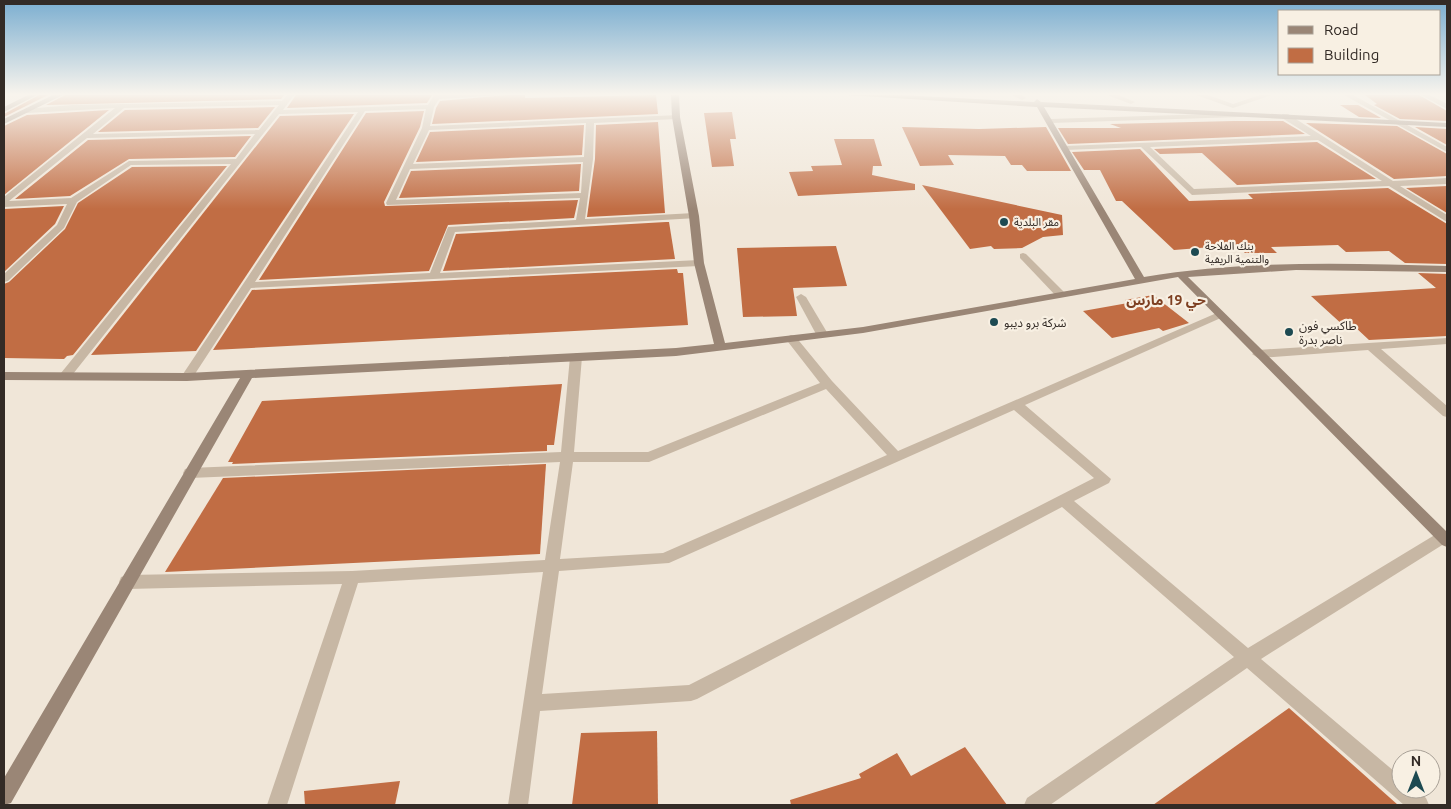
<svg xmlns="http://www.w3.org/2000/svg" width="1451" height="809" font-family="Ubuntu,'Noto Sans Arabic',sans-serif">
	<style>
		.building { fill: #c16d44 }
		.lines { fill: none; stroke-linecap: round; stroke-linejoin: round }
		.street { fill: #c7b7a4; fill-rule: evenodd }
		.secondary { fill: #9a8676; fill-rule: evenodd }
		.poi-dot { fill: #1d4a52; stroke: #f8f0e3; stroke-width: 2 }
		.labels { text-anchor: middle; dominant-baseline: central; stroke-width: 4.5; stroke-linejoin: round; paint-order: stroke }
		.far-poi-label { font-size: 11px; fill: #332b26; stroke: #f8f0e3; text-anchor: start }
		.poi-label { font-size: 12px; fill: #332b26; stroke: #f8f0e3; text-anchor: start }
		.neighbourhood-label { font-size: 14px; font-weight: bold; fill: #7e4022; stroke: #f8f0e3 }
	</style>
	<rect width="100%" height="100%" fill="#f0e6d8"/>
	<g class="building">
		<path d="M39,95H48L4,117V114Z"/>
		<path d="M65,95H284L281,99L46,105Z"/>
		<path d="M296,95H432L427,103L287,108Z"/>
		<path d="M507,95H525V98L656,95L658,114L432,124L436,108L440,101Z"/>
		<path d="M1365,95H1419L1447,111V121L1400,119L1374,105L1377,104Z"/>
		<path d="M1340,105H1358L1381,118L1359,117Z"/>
		<path d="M275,107L258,128L98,132L125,110Z"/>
		<path d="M109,110L4,195V126L27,115Z"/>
		<path d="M424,111L420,127L384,202L385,206L578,200L574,218L448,225L429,271L259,280L366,113Z"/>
		<path d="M732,112L736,139H730L734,166L712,167L704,113Z"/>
		<path d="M354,114L196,351L91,355L280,116Z"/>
		<path d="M1234,121H1283L1305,134L1068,144L1058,128H1121L1110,124Z"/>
		<path d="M658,122L665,213L587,217L595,159L596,125Z"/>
		<path d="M1306,123L1397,126L1447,154V176L1394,179Z"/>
		<path d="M584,125L582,155L416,162L430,132Z"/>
		<path d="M902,127L979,129L1046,127L1071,171H1027L1022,165H1011L1005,156L948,155L954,165L920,166Z"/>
		<path d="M1415,127L1447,129V145Z"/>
		<path d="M251,136L235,157L129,159L70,196L15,199L88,140Z"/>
		<path d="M834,139H874L882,166H873L872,175L915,184V190L798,196L789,172L813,171L811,166L842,165Z"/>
		<path d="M1317,142L1376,179L1237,185L1202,153L1160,154L1154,149Z"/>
		<path d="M1140,149L1189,201L1253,199L1248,194L1388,188L1447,224V264L1405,263L1389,251L1346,252L1338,245L1271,247L1277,253H1245L1237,245L1174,250L1122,201H1116L1100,170H1084L1072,152Z"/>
		<path d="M581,164L579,191L399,198L411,171Z"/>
		<path d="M227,166L73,355L67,356L64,359L4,358V284L9,282L65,229L78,203L132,167Z"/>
		<path d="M922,185L1062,215L1063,235L1043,237L1022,248L994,249L991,246L970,249Z"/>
		<path d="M1447,186V213L1406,188Z"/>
		<path d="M64,206L55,224L4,272V209Z"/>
		<path d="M666,222H669L675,259L443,271L456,234Z"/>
		<path d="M836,246L847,286L793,288L797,316L743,317L737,248Z"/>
		<path d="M677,269L678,273H683L688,325L213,350L252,290Z"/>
		<path d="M1418,273L1447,274V336L1369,340L1354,326H1344L1311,296L1436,288Z"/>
		<path d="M1153,295L1189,323L1163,331L1159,328L1112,338L1083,311L1128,303L1125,300Z"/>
		<path d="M562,384L554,445H547V451L232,464L233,462H228L262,401Z"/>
		<path d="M546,464L540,554L165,572L223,478Z"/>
		<path d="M1289,708L1398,805H1153Z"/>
		<path d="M657,731L658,805H572L581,733Z"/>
		<path d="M965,747L1007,805H791L790,800L861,778L859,774L897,753L911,776Z"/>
		<path d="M400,781L395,805H305L304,791Z"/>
	</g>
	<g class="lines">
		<g class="street">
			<path d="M287,95H294L283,110L428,105L434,95H505L439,99L434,107L430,126L679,115L680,117L676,119L594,123L593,159L585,219L694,213L697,214V218L455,232L440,273L699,260L704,263L699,266L251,288L191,380H183L181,377L183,374L358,112L279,114L69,379H61L59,376L61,373L231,164L131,165L77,202L64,228L8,281L4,282V274L57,225L67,204L4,207V197L115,108L27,113H24V109L73,105L282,101ZM279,105L259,130L93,134L124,108ZM426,109L422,128L386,203L387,205L580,198L576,220L448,227L430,273L255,282L365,111ZM586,123L584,157L413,164L429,130ZM255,134L236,159L129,161L71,198L9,201L87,138ZM583,162L581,193L396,200L410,169Z"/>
			<path d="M1012,95H1022L1026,98L1022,100Z"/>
			<path d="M1107,95H1118L1135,102L1131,104Z"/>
			<path d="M1196,95H1208L1233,104L1260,95H1272L1233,108Z"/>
			<path d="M1344,95H1353L1447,147V152Z"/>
			<path d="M1421,95H1430L1447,104V109Z"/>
			<path d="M1242,113V117H1239L1050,123L1046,121L1050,119Z"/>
			<path d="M1282,114H1288L1393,181L1447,178V184L1400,186L1447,215V222L1389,186L1192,195L1141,147L1065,150L1061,148L1065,146L1311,136L1282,118ZM1318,140L1382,181L1194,189L1150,147Z"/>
			<path d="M1023,253L1026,254L1065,293V297H1057L1020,258V254Z"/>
			<path d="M801,294L806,297L828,334L826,336L822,337L816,334L796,297Z"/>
			<path d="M1219,312L1223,313L1224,315L1223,317L1025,405L1111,479L1109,483L1074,501L1248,648L1438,533H1447V542L1261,659L1401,777V789H1415L1426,798L1429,805H1404L1247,668L1050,805H1024L1027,798L1234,657L1062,507L697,699L691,701L540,711L528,805H508L543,572L358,583L287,805H267L342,584L127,589L121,587L119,582L121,577L127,575L352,571L545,560L560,462L190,478L185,477L183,473L185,469L190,468L561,452L570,357L576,353L582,357L574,452H648L820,383L785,338L791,335L795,336L832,381L898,451ZM826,389L887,455L663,553L560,559L573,462H649ZM1014,410L1094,478L689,685L542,694L559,571L669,563Z"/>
			<path d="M1447,338V344L1381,349L1447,406V417L1443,416L1368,350L1258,358L1252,354L1258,350Z"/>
		</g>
		<g class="secondary">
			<path d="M28,95H37L4,112V107Z"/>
			<path d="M53,95H63L4,124V119Z"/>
			<path d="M671,95H679L680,117L699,216L704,263L725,343L863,327L1135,279L1037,107L846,95H901L1034,102L1037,99L1041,102L1447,123V127L1044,107L1144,277C1243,260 1347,263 1447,266V272L1296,270L1188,277L1447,532V547L1442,545L1178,277L863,333L676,356L252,378L11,803L4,805V778L240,378L187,381L4,380V372L187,373L676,348L714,344L694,263L689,216L672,117Z"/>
		</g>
	</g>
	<linearGradient id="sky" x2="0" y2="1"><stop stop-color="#7baed0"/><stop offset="0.45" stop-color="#f8f4ed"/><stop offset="1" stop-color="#f8f4ed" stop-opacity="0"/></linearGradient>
	<rect width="1451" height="209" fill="url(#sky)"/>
	<g class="poi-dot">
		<circle cx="1004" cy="222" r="5"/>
		<circle cx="1195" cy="252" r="5"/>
		<circle cx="994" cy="322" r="5"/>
		<circle cx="1289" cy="332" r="5"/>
	</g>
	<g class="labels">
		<g class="far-poi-label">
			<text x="1014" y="222">مقر البلدية</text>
			<text x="1205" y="246">بنك الفلاحة<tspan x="1205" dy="13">والتنمية الريفية</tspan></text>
		</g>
		<g class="poi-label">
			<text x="1004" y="322">شركة برو ديبو</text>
			<text x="1299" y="325">طاكسي فون<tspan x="1299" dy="14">ناصر بدرة</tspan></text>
		</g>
		<g class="neighbourhood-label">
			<text x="1166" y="300">حي 19 مارس</text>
		</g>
	</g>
	<rect width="1451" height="809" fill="none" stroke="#332b26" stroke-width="10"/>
	<rect x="1278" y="10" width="162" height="65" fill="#f8f0e3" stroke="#a9a197"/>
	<rect x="1288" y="26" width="25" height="8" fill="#9a8676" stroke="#a9a197"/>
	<text x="1324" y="35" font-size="15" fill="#332b26">Road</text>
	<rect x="1288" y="48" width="25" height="15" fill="#c16d44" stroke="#a9a197"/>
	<text x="1324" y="60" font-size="15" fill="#332b26">Building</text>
	<g transform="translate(1416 774)"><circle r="24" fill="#f8f0e3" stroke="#a9a197"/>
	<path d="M0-4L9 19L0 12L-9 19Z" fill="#1d4a52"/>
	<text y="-8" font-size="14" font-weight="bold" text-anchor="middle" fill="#332b26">N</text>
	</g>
</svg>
